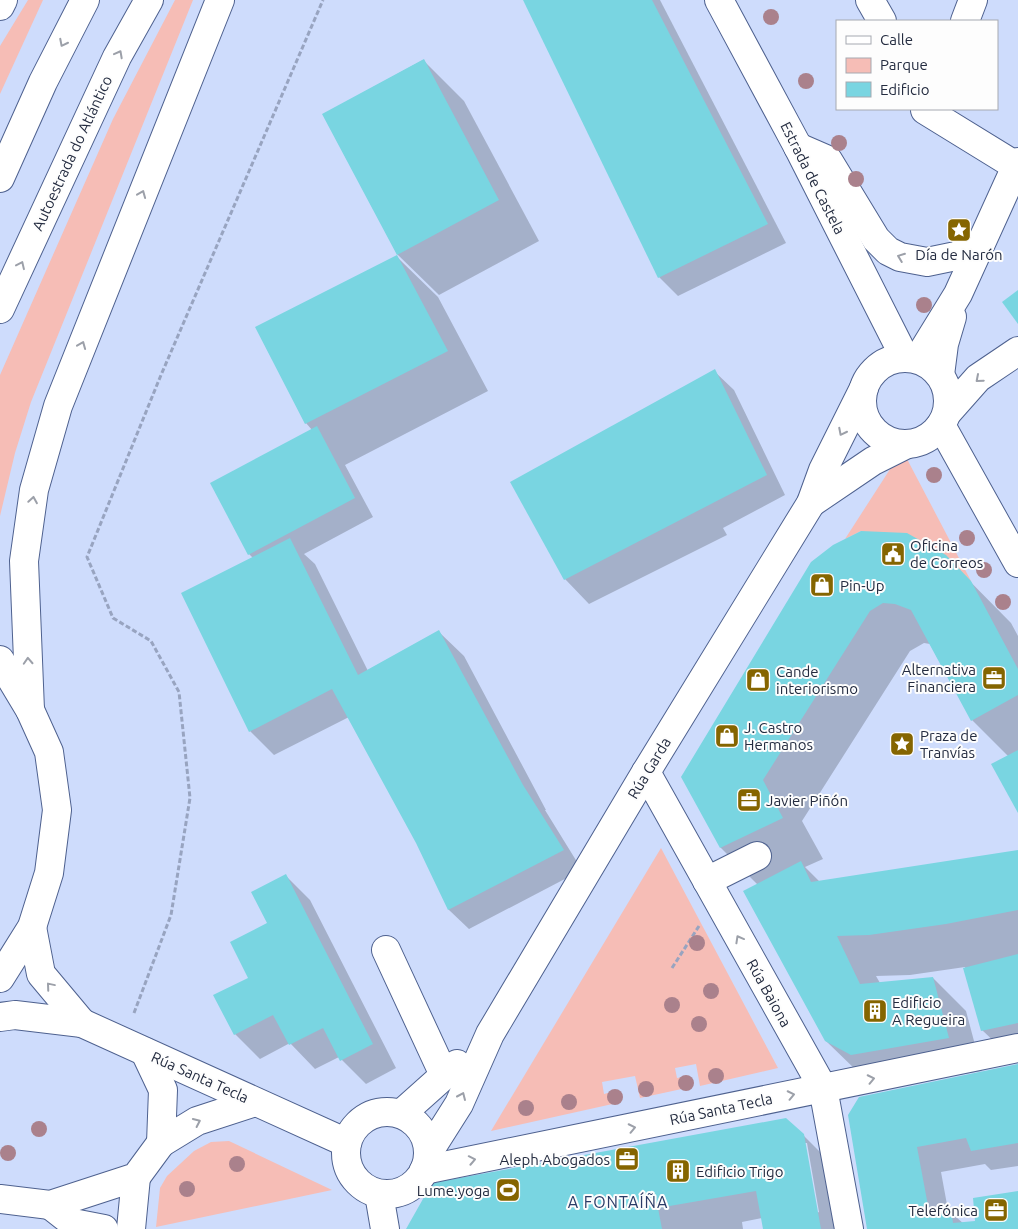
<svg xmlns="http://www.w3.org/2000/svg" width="1018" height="1229" font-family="Ubuntu,sans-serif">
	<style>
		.green { fill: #f6bdb6 }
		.shadow { fill: #0003; fill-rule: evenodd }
		.building { fill: #79d5e1 }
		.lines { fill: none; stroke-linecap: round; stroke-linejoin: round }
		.minor-casing { stroke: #4e618f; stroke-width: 30 }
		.major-casing { stroke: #4e618f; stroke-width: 30 }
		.highway-casing { stroke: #4e618f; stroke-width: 30 }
		.path { stroke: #98a4c0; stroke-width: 3; stroke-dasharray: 5 2.5; stroke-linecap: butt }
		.minor { stroke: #fff; stroke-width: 28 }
		.major { stroke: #fff; stroke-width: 28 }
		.highway { stroke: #fff; stroke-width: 28 }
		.tree { fill: #aa818c }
		.oneway { stroke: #9ca0a9 }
		.labels { text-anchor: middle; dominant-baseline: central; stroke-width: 4; stroke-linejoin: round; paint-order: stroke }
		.street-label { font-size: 15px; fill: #242c40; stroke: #fdfdfd }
		.poi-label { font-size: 15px; fill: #242c40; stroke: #fdfdfd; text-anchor: start }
		.neighbourhood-label { font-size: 16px; letter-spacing: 1px; fill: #2b3c67; stroke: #fdfdfd }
	</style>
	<rect width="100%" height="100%" fill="#cedcfc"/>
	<g class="green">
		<path d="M28,0H43L0,94V46Z"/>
		<path d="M175,0H193L31,402L15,453L0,516V375L113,119Z"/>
		<path d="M907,459L971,581L861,531L845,539L894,463Z"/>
		<path d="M661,848L778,1068L700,1086L696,1064L675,1068L677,1078L688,1076L691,1087L640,1098L635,1076L602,1082L604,1094L615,1091L617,1103L491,1131Z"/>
		<path d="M229,1141L332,1190L156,1227L160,1188L167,1176L194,1151L211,1142Z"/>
	</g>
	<g class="shadow">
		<path d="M524,0H660L786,243L678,296L659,277Z"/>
		<path d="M423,60L464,101L539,241L439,295L398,255L324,114Z"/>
		<path d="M397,257L438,297L488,391L345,465L373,517L304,554L315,564L368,671L439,632L464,656L546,810H545L582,870L469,929L449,910L417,843L349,717L274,755L250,731L253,558L249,554L312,430L306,423L257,327Z"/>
		<path d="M714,371L734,390L785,495L723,528L727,535L589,604L565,579Z"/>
		<path d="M945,556L1011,623L1018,636V811L1008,756L972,720L930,644L924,643L910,651L802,821L823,859L805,867L820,882L1018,852V1046L1002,1049L982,1030L965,967L910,975L876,976L880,983L933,978L966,1011L982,1071L885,1087L860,1074L826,1041L758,885L721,848L683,777L812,563Z"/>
		<path d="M286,876L310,900L396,1068L366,1084L339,1057L315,1069L290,1043L260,1059L235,1034L250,978Z"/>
		<path d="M1018,1065V1166L991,1170L985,1164L941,1172L948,1210L964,1224L976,1223L1018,1193V1229H868L849,1115Z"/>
		<path d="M803,1135L828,1160L841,1229H764L762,1218L742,1222L743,1229H407ZM804,1143H807L819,1212L817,1213Z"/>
	</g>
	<g class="building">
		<path d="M523,0H652L768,224L658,278Z"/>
		<path d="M424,59L499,200L397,255L448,351L305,424L255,327L397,255L322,114Z"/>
		<path d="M1018,290V324L1002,302Z"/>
		<path d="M715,369L767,475L564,580L510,482Z"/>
		<path d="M317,426L355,498L248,555L210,483Z"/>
		<path d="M861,531L907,533L946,555L971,581L1018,669V695L971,721L911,610L895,604L883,603L870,611L763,780L783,818L720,848L681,777L811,562L833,545Z"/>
		<path d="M290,538L358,675L439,630L523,785L564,850L448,910L416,843L332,689L249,732L181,593Z"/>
		<path d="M1018,750V813L991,764Z"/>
		<path d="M1018,850V910L946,924L869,935L837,936L860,984L933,977L949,1038L851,1055L825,1041L743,891L801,861L811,882Z"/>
		<path d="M286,874L373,1044L340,1061L323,1028L289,1045L273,1015L234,1035L213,995L248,978L230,942L267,923L251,892Z"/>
		<path d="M1018,954V1023L981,1031L963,968Z"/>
		<path d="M1018,1064V1143L971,1151L966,1138L917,1147L929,1211L951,1209L953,1223L975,1221L973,1198L1018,1191V1229H867L848,1115L859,1097Z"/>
		<path d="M786,1118L804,1134L821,1229H763L756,1191L658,1208L662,1229H406L432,1183Z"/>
	</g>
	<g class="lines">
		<defs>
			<g id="minor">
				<path d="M870,0L882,21"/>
				<path d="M965,21L973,0"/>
				<path d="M925,110L1016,166"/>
				<path d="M918,359L958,294L1018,162"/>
				<path d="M940,375L944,344L952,317"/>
				<path d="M947,413L978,378L1018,351"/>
				<path d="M811,503L873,461L907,444"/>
				<path d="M646,772L823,1088L849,1229"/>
				<path d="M707,881L757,856"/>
				<path d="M32,927L41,974L82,1023"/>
				<path d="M386,950L444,1075"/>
				<path d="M0,1017L15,1015L82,1023L347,1143"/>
				<path d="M145,1052L163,1090L161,1143L197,1121L255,1102"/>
				<circle cx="387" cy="1153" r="41"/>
				<path d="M401,1114L457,1064"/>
				<path d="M428,1153L459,1104L490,1034L646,772L811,503L823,470L864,388"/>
				<path d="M424,1170L1018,1048"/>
				<path d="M379,1194L385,1229"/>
				<path d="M0,1199L50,1205L136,1177L161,1143"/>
				<path d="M50,1205L73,1223L104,1229"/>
				<path d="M131,1229L136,1177"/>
			</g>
			<g id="major">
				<path d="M719,0L798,147L905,358"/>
				<path d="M798,147L828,160L876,239L888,251L900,257L927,262L956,256L980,244"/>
				<circle cx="905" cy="401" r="43"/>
				<path d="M941,425L1018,563"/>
			</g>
			<g id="highway">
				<path d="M0,6L3,0"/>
				<path d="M0,178L43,82L85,0"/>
				<path d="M0,309L117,57L149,0"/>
				<path d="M0,660L30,710L49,752L57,810L49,873L32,927L0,978"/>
				<path d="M30,710L24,561L34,490L58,406L220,0"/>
			</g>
		</defs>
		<use href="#minor" class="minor-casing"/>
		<use href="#major" class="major-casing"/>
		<use href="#highway" class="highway-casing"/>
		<g class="path">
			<path d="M672,968L699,926"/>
			<path d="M134,1013L171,915L190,798L179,692L151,641L113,618L87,557L161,375L323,0"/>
		</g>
		<use href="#minor" class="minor"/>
		<use href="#major" class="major"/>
		<use href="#highway" class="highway"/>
	</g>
	<g class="tree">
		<circle cx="771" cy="17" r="8"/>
		<circle cx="806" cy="81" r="8"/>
		<circle cx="839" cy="143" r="8"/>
		<circle cx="856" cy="179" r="8"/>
		<circle cx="924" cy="305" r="8"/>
		<circle cx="934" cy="475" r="8"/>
		<circle cx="967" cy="538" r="8"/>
		<circle cx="984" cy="570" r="8"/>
		<circle cx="1003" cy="602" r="8"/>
		<circle cx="697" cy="943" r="8"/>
		<circle cx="711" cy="991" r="8"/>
		<circle cx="672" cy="1005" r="8"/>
		<circle cx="699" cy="1024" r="8"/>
		<circle cx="716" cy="1076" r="8"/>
		<circle cx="686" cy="1083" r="8"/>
		<circle cx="646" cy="1089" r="8"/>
		<circle cx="615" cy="1097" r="8"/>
		<circle cx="569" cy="1102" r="8"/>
		<circle cx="526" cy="1108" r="8"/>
		<circle cx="39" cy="1129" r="8"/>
		<circle cx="8" cy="1153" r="8"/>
		<circle cx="237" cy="1164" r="8"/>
		<circle cx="187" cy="1189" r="8"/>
	</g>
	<defs><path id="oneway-chevron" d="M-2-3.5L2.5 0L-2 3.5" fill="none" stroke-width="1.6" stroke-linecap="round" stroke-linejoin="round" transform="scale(1.25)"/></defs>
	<g class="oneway">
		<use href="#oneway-chevron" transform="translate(63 43) rotate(117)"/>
		<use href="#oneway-chevron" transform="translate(119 54) rotate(-62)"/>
		<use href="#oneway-chevron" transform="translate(142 194) rotate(-68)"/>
		<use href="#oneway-chevron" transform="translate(901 257) rotate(-159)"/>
		<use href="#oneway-chevron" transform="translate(21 265) rotate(-65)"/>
		<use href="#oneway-chevron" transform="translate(82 345) rotate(-68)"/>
		<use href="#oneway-chevron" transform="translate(979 379) rotate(139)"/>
		<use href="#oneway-chevron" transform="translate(842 432) rotate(117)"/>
		<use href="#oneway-chevron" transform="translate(33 500) rotate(-81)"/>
		<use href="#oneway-chevron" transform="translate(28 661) rotate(-93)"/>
		<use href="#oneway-chevron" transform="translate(739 939) rotate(-119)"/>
		<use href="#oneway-chevron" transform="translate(50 986) rotate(-130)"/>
		<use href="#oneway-chevron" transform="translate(871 1079) rotate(-12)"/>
		<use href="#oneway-chevron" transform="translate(791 1095) rotate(-12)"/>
		<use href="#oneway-chevron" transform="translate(462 1096) rotate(-66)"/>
		<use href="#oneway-chevron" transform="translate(197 1122) rotate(-25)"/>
		<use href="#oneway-chevron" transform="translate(632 1128) rotate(-12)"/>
		<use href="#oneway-chevron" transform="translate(472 1160) rotate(-11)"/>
	</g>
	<defs>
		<symbol id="sight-square" viewBox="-11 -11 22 22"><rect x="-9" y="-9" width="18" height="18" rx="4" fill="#856500" stroke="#fdfdfd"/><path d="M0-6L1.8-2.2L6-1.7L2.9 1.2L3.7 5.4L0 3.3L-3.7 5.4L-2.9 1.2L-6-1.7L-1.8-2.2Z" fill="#fff"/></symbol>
		<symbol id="civic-square" viewBox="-11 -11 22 22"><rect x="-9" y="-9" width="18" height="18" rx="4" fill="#856500" stroke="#fdfdfd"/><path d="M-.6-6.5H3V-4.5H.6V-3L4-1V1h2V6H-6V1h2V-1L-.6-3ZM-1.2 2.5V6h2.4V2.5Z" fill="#fff"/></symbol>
		<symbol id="shop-square" viewBox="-11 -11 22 22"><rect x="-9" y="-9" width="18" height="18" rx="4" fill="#856500" stroke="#fdfdfd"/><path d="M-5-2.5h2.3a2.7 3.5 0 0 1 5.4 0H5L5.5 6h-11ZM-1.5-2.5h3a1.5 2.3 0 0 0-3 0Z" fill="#fff"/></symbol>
		<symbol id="office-square" viewBox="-11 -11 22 22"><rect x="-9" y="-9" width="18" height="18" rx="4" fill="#856500" stroke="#fdfdfd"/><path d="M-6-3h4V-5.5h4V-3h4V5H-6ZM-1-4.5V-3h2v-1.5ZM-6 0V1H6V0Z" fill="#fff"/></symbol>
		<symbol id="building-square" viewBox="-11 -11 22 22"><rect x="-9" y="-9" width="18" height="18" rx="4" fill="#856500" stroke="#fdfdfd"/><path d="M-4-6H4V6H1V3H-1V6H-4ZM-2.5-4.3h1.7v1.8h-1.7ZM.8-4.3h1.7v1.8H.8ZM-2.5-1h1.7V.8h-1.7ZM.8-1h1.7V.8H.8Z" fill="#fff"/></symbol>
		<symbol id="stadium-square" viewBox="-11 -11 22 22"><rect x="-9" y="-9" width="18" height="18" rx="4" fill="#856500" stroke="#fdfdfd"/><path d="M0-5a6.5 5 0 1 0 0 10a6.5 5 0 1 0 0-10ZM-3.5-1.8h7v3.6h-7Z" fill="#fff"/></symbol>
	</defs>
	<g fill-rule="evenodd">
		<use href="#sight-square" x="945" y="216" width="28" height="28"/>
		<use href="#civic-square" x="879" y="540" width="28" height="28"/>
		<use href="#shop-square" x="808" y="571" width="28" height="28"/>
		<use href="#office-square" x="980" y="664" width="28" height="28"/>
		<use href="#shop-square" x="744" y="666" width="28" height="28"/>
		<use href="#shop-square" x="713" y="722" width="28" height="28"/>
		<use href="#sight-square" x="888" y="730" width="28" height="28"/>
		<use href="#office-square" x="735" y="786" width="28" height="28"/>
		<use href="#building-square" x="861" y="997" width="28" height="28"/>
		<use href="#office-square" x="613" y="1145" width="28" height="28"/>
		<use href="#building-square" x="664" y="1157" width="28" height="28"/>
		<use href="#stadium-square" x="494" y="1176" width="28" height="28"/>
		<use href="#office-square" x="982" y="1196" width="28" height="28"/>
	</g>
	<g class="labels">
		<g class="street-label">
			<text transform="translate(72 153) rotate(-65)">Autoestrada do Atlántico</text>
			<text transform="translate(813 178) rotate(63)">Estrada de Castela</text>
			<text transform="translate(649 768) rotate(-59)">Rúa Garda</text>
			<text transform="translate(769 993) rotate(61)">Rúa Baiona</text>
			<text transform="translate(200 1077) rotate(24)">Rúa Santa Tecla</text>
			<text transform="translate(721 1109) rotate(-12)">Rúa Santa Tecla</text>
		</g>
		<g class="poi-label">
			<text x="959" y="254" text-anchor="middle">Día de Narón</text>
			<text x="910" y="545">Oficina<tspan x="910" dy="17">de Correos</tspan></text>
			<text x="840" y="585">Pin-Up</text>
			<text x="976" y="669" text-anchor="end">Alternativa<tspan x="976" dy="17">Financiera</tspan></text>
			<text x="776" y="671">Cande<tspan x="776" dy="17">interiorismo</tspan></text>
			<text x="744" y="727">J. Castro<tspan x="744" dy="17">Hermanos</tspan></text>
			<text x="920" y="735">Praza de<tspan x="920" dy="17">Tranvías</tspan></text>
			<text x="766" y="800">Javier Piñón</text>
			<text x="892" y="1002">Edificio<tspan x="892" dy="17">A Regueira</tspan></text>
			<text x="610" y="1159" text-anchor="end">Aleph Abogados</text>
			<text x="696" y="1171">Edificio Trigo</text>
			<text x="490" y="1190" text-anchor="end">Lume.yoga</text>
			<text x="978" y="1210" text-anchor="end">Telefónica</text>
		</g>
		<g class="neighbourhood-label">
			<text x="618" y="1202">A FONTAÍÑA</text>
		</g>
	</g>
	<rect x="836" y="20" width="162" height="90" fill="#fdfdfd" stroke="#a6a9b1"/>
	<rect x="846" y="36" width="25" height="8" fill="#ffffff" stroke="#a6a9b1"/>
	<text x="880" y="45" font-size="15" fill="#242c40">Calle</text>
	<rect x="846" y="58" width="25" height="15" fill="#f6bdb6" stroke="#a6a9b1"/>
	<text x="880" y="70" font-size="15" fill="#242c40">Parque</text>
	<rect x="846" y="82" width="25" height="15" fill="#79d5e1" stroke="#a6a9b1"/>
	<text x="880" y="95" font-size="15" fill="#242c40">Edificio</text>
</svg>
